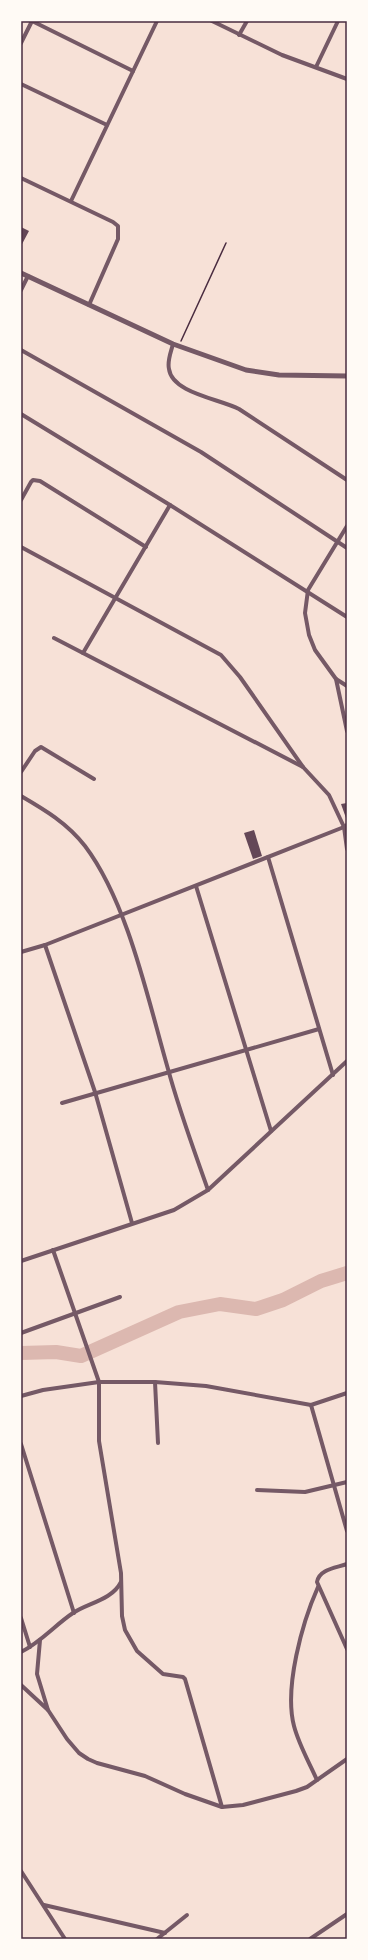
<svg xmlns="http://www.w3.org/2000/svg" width="368" height="1960" font-family="Bitter,serif">
	<style>
		.lines { fill: none; stroke-linecap: round; stroke-linejoin: round }
		.river { stroke: #dcb8b0; stroke-width: 14 }
		.building { fill: #644757 }
		.path { stroke: #4a2c40; stroke-width: 1.5 }
		.minor { stroke: #755966; stroke-width: 4 }
		.tertiary { stroke: #755966; stroke-width: 5 }
		.neatline { fill: none; stroke: #4a2c40; stroke-width: 1.5 }
	</style>
	<rect width="100%" height="100%" fill="#f7e1d7"/>
	<g class="lines">
		<path class="river" d="M21,1353L56,1352L81,1356L179,1312L220,1304L256,1309L283,1300L321,1281L347,1273"/>
	</g>
	<g class="building">
		<path d="M21,227L29,231L21,246Z"/>
		<path d="M347,803V817L346,818L341,804Z"/>
		<path d="M254,830L262,856L253,859L244,833Z"/>
	</g>
	<g class="lines">
		<path class="path" d="M181,341L226,243"/>
		<g class="minor">
			<path d="M32,21L133,71"/>
			<path d="M212,21L282,55L347,79"/>
			<path d="M239,35L247,21"/>
			<path d="M21,43L32,21"/>
			<path d="M316,67L338,21"/>
			<path d="M21,84L107,125"/>
			<path d="M21,178L113,222L118,226V239L89,305"/>
			<path d="M71,201L157,21"/>
			<path d="M21,290L28,276"/>
			<path d="M173,344C171,352 167,361 169,369C172,393 220,399 239,409L347,480"/>
			<path d="M21,350L201,452L347,548"/>
			<path d="M21,414L170,505L347,617"/>
			<path d="M21,500L31,482L33,480L40,481L146,547"/>
			<path d="M347,526L308,590L305,613L309,635L315,650L336,679L347,731"/>
			<path d="M21,547L221,655L240,677L303,767"/>
			<path d="M83,653L170,505"/>
			<path d="M336,679L347,686"/>
			<path d="M21,772L35,751L41,747L94,779"/>
			<path d="M21,796C45,810 67,823 85,846C128,903 148,1000 168,1069C179,1110 194,1150 208,1190"/>
			<path d="M347,825L344,827L347,849"/>
			<path d="M268,857L333,1075"/>
			<path d="M196,886L271,1131"/>
			<path d="M45,945L95,1092L132,1223"/>
			<path d="M21,952L45,945L344,827L329,795L303,767L54,638"/>
			<path d="M62,1103L319,1029"/>
			<path d="M53,1250L99,1382V1441L121,1573L122,1616L125,1630L137,1651L163,1674L183,1677L185,1679L222,1807"/>
			<path d="M21,1261L174,1210L208,1190L347,1061"/>
			<path d="M21,1333L120,1297"/>
			<path d="M155,1382L158,1443"/>
			<path d="M21,1396L43,1390L99,1382H155L206,1386L311,1405L347,1393"/>
			<path d="M311,1405L347,1531"/>
			<path d="M21,1444L74,1613"/>
			<path d="M257,1490L305,1492L347,1482"/>
			<path d="M347,1564C336,1568 319,1569 317,1582L347,1649"/>
			<path d="M21,1618L30,1647"/>
			<path d="M21,1652C41,1642 55,1625 73,1613C88,1603 112,1600 121,1582"/>
			<path d="M21,1685L48,1710L37,1674L40,1640"/>
			<path d="M48,1710L67,1739L79,1753L88,1759L97,1763L145,1776L185,1794L222,1807L243,1805L296,1791L307,1787L347,1759"/>
			<path d="M317,1780C309,1762 299,1745 294,1726C284,1688 302,1623 318,1587"/>
			<path d="M21,1871L65,1939"/>
			<path d="M44,1905L165,1933"/>
			<path d="M157,1939L187,1915"/>
			<path d="M310,1939L347,1914"/>
		</g>
		<path class="tertiary" d="M21,273L173,344L246,370L279,375L347,376"/>
	</g>
	<rect width="368" height="1960" fill="none" stroke="#fffaf5" stroke-width="44"/>
	<rect x="22" y="22" width="324" height="1916" class="neatline"/>
</svg>
